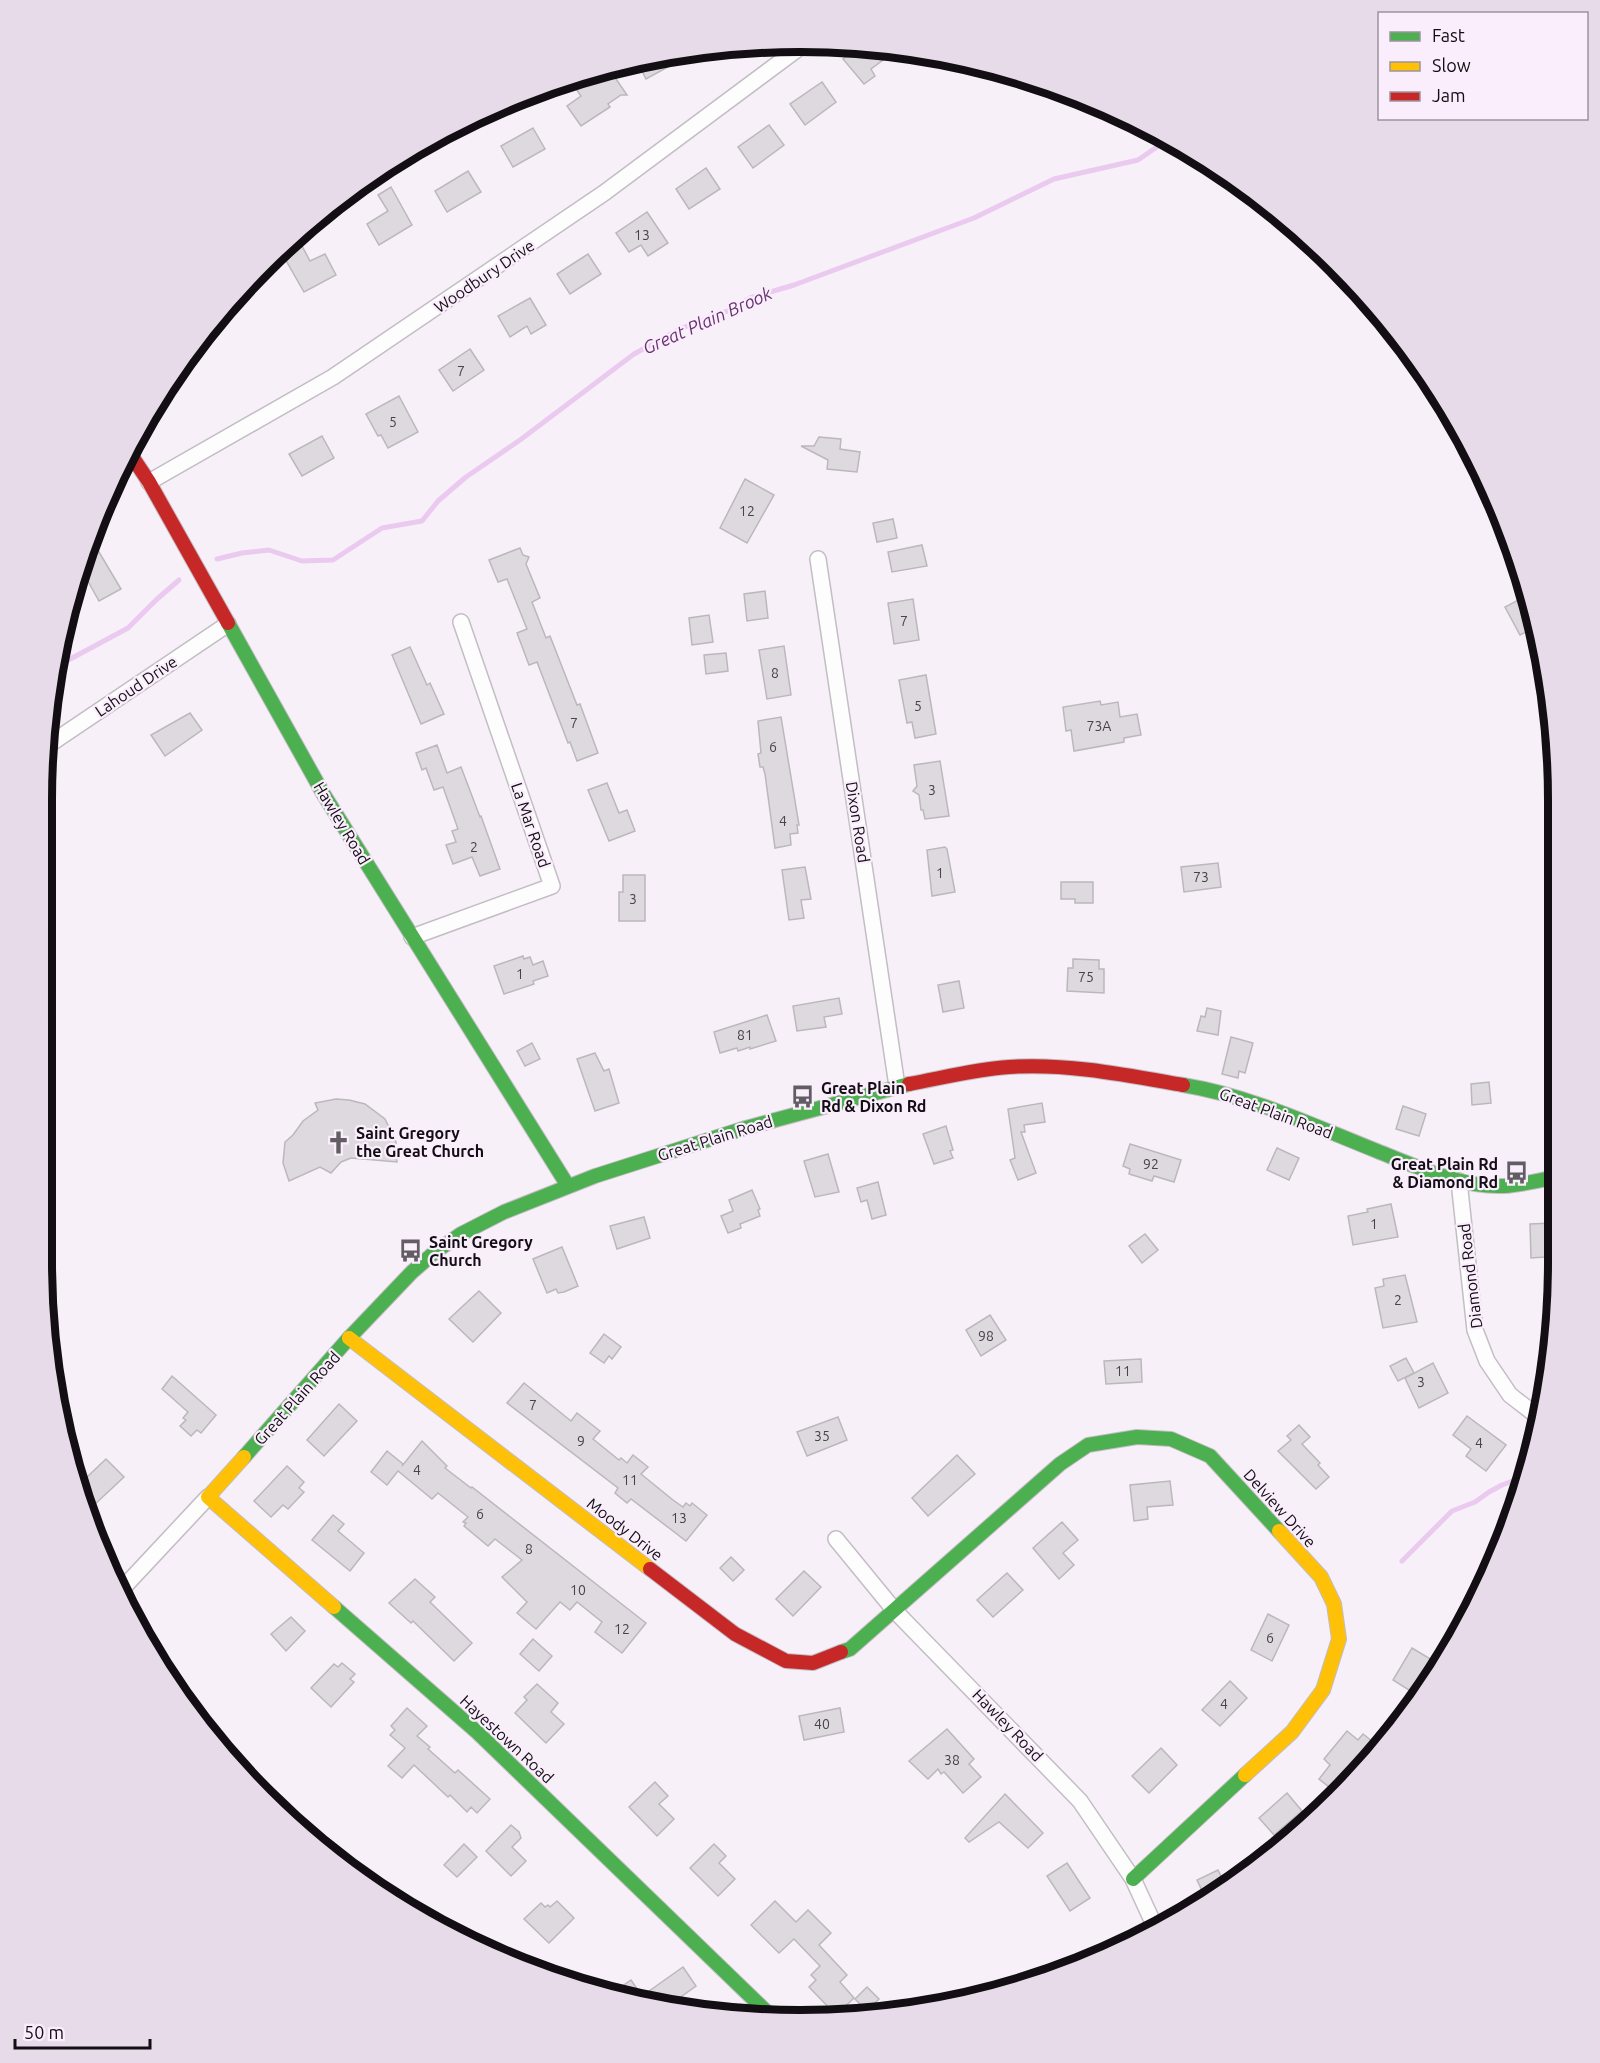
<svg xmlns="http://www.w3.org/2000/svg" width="1600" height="2063" font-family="Ubuntu,sans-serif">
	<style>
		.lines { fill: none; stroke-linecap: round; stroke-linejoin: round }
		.stream { stroke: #eacaef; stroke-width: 5 }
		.building { fill: #ded9df; stroke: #bcb7bd; stroke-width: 1.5 }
		.street-casing { stroke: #c3bdc4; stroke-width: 18 }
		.fast-casing { stroke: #c3bdc4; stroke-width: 16 }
		.slow-casing { stroke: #c3bdc4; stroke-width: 16 }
		.jam-casing { stroke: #c3bdc4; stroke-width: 16 }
		.street { stroke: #fefdfe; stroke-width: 15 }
		.fast { stroke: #4caf50; stroke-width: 14 }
		.slow { stroke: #ffc107; stroke-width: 14 }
		.jam { stroke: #c62828; stroke-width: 14 }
		.labels { text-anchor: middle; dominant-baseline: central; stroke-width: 4.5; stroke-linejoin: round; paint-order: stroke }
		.number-label { font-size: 14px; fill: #474348 }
		.street-label { font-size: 16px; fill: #120e13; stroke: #faedfc }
		.poi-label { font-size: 16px; font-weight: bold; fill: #120e13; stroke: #faedfc; text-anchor: start }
		.water-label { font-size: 18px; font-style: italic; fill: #67346f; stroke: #faedfc }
		.rim { fill: none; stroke: #120e13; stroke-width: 8 }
	</style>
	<rect width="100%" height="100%" fill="#f7f0f8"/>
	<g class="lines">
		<g class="stream">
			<path d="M217,559L242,553L269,550L302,561L333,560L382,528L422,521L438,501L466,477L520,440L634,354L682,328L730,310L750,298L794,285L974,218L1054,179L1138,160L1167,140"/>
			<path d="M61,664L128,628L156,600L179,580"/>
			<path d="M1402,1561L1452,1511L1475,1502L1489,1492L1502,1485L1523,1477"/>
		</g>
	</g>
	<g class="building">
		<path d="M861,46L881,49L887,57L871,69L875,76L864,84L843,59Z"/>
		<path d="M686,52L688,56L646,79L638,63Z"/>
		<path d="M608,70L612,77L614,76L627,95H621L608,104L610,107L581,126L567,106L581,96L574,86L593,74Z"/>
		<path d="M822,82L836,102L805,125L790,104Z"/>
		<path d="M769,125L784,145L753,168L738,147Z"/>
		<path d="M533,128L545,149L513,167L501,146Z"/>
		<path d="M706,168L720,189L689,209L676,189Z"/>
		<path d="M468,171L481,192L447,212L435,191Z"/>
		<path d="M391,187L412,225L379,245L367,224L388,211L378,195Z"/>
		<path d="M647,212L668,243L648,256L641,245L629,252L616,233Z"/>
		<path d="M302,246L310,261L325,254L336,275L304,292L284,257Z"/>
		<path d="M588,254L601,274L570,294L557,274Z"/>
		<path d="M530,298L546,325L531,334L527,326L510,337L498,316Z"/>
		<path d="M470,349L484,370L453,391L439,370Z"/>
		<path d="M399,396L418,432L388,448L381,435L378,436L366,414Z"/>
		<path d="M322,436L334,458L302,476L289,454Z"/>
		<path d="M819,437L841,439L840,449L860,452L857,472L827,469L828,460L801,446H814Z"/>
		<path d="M745,479L774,495L747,543L720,528Z"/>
		<path d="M893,519L897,538L877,542L873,523Z"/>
		<path d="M922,545L927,566L892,572L888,552Z"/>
		<path d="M96,547L121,589L99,601L80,567L83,554Z"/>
		<path d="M520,548L523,555L529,557L526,564L540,598L532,602L546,638L550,636L577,705L580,704L598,753L577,761L570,742L568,743L537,662L529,665L517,633L527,629L507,579L498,582L489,560Z"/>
		<path d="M765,591L768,618L747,621L744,594Z"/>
		<path d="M1526,596L1532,629L1520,635L1505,607Z"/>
		<path d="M913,599L919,640L894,644L888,603Z"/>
		<path d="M709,615L713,642L692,645L689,618Z"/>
		<path d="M784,646L791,695L767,699L759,650Z"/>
		<path d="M410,647L427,685L430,683L444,714L421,724L392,655Z"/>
		<path d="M726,653L728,671L706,674L704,655Z"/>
		<path d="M926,675L936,734L915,738L912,722L907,723L899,680Z"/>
		<path d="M1100,701L1101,705L1118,702L1120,717L1137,714L1141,735L1124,738V742L1074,751L1071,730L1066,731L1063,707Z"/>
		<path d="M190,713L202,730L165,756L151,735Z"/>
		<path d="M781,717L799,825H797L798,833L790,834L791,845L775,848L765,774L763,767H760L758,754L761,753L758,721Z"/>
		<path d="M437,745L447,773L461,767L480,817L481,816L500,869L480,876L472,857L453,864L446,845L456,842L452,831L458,829L443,787L434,790L426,768L422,770L416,753Z"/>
		<path d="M940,761L949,816L925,819L923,810H921L919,795L913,791L917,786L914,765Z"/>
		<path d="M607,783L619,813L627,810L635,831L609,841L588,790Z"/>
		<path d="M945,847L947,849L955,892L932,896L927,850Z"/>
		<path d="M1218,863L1221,887L1184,892L1181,867Z"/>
		<path d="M805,867L811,899L801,900L804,918L789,920L782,870Z"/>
		<path d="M623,875H645V921H619V892H623Z"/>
		<path d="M1061,882H1093V903H1075V899H1061Z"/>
		<path d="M523,956L524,959L530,957L533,965L543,961L548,976L533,981L534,984L504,994L494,966Z"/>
		<path d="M1073,959L1099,960V969H1104V993L1067,991L1068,968H1073Z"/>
		<path d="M959,981L964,1008L943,1012L938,985Z"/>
		<path d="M839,998L842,1014L824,1017L826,1027L797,1031L793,1006Z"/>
		<path d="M1207,1008L1221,1011L1218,1035L1197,1031L1201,1016L1205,1017Z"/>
		<path d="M767,1015L776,1041L750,1049V1047L738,1051L737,1048L720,1053L714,1032Z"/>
		<path d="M1231,1037L1253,1043L1245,1073L1239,1071L1238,1078L1222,1074Z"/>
		<path d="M532,1043L540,1059L525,1066L517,1051Z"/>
		<path d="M595,1053L604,1071L609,1069L619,1103L595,1111L577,1059Z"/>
		<path d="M1489,1082L1491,1103L1472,1105L1471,1084Z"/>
		<path d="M336,1099L349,1100L365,1104L385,1119L396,1142L397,1162L351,1158L341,1162L331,1173L320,1167L289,1181L283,1163L285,1142L293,1135L303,1121L318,1110L315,1103Z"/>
		<path d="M1042,1103L1045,1122L1024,1125L1025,1132H1021L1036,1173L1018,1180L1010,1160L1015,1158L1008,1109Z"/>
		<path d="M1403,1106L1426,1114L1419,1136L1396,1129Z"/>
		<path d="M946,1126L953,1150L950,1151L953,1158L934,1164L923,1134Z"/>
		<path d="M1130,1144L1181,1160L1174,1182L1154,1176L1152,1181L1129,1174L1130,1169L1123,1166Z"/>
		<path d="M1277,1148L1299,1158L1289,1180L1267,1170Z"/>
		<path d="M828,1154L839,1192L815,1197L804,1161Z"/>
		<path d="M878,1182L886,1215L872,1219L867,1200L861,1202L857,1188Z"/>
		<path d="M752,1190L760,1209L758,1210L760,1216L740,1224L741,1228L728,1233L721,1216L733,1211L729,1200Z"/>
		<path d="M1391,1204L1398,1237L1353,1245L1348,1216L1368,1212L1367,1209Z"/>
		<path d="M644,1217L650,1238L617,1249L610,1226Z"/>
		<path d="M1552,1223V1229H1558V1251L1545,1252V1257L1531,1258L1530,1224Z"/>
		<path d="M1145,1234L1158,1250L1142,1263L1129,1246Z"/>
		<path d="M562,1247L578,1286L564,1292L558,1293L556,1289L547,1293L533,1259Z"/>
		<path d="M1405,1275L1417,1322L1383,1328L1375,1288L1384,1286L1383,1279Z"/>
		<path d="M479,1291L501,1313L473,1342L449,1319Z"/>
		<path d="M990,1315L1006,1340L981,1356L966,1330Z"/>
		<path d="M604,1334L621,1347L612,1359L609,1356L604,1363L590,1353Z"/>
		<path d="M1406,1358L1414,1373L1398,1381L1390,1366Z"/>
		<path d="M1141,1359L1142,1382L1106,1384L1104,1361Z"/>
		<path d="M1433,1363L1448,1393L1419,1408L1405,1378Z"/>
		<path d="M172,1376L216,1415L201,1433L197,1430L191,1436L180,1426L186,1420L183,1418L188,1412L162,1389Z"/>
		<path d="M524,1383L571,1421L577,1413L600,1431L593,1439L619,1460L621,1458L627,1463L633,1455L648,1467L641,1474L673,1500L683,1507L686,1503L690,1506L692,1503L707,1515L686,1541L631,1499L627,1503L615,1493L618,1488L507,1403Z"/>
		<path d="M339,1404L357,1421L324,1456L307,1440Z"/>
		<path d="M1467,1416L1506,1445L1486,1471L1466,1456L1471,1449L1453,1435Z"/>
		<path d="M838,1417L847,1440L807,1456L797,1432Z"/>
		<path d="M1299,1425L1310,1437L1302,1444L1320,1463L1318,1465L1329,1477L1316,1489L1278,1451L1291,1440L1287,1436Z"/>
		<path d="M422,1441L447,1466L445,1468L471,1488L472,1487L646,1623L622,1653L595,1632L602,1622L577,1602L570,1610L560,1602L536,1629L517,1613L527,1602L502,1577L522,1560L495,1539L488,1546L464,1526L466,1523L463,1522L468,1517L438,1493L432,1499L398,1471L387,1485L371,1472L387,1451L403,1464L402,1466Z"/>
		<path d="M957,1455L975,1474L928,1516L912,1498Z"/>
		<path d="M68,1458L87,1477L106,1459L124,1477L93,1506L82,1495Z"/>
		<path d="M287,1466L304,1482L299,1488L304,1492L288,1509L283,1505L271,1517L254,1501Z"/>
		<path d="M1170,1481L1173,1505L1147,1507L1148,1519L1134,1521L1130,1485Z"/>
		<path d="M333,1515L344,1524L338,1531L364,1553L350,1571L312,1540Z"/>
		<path d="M1062,1522L1078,1540L1063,1553L1074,1565L1059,1579L1033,1548Z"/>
		<path d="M731,1557L744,1570L733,1581L720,1568Z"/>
		<path d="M804,1571L821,1587L793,1616L776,1599Z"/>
		<path d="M1007,1573L1023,1590L993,1617L977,1600Z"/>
		<path d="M415,1579L435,1597L430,1602L472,1643L454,1661L413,1621L411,1623L389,1603Z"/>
		<path d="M1268,1614L1289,1625L1272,1661L1251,1650Z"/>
		<path d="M291,1617L305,1631L286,1651L271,1634Z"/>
		<path d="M533,1639L552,1656L539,1671L520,1654Z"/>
		<path d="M1412,1648L1432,1660L1412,1692L1393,1680Z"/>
		<path d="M342,1663L355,1674L350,1679L354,1682L331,1707L311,1688L334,1664L338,1667Z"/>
		<path d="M1230,1681L1247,1698L1220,1726L1202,1710Z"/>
		<path d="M537,1684L558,1703L551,1712L564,1724L546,1743L515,1713L527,1700L524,1697Z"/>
		<path d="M407,1708L427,1726L417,1736L430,1747L428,1749L455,1773L458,1770L490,1799L477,1813L471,1807L467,1812L450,1795L448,1797L414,1765L402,1778L388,1766L405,1748L390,1735L395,1730L391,1726Z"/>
		<path d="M840,1708L844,1732L804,1740L799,1716Z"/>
		<path d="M947,1729L974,1759L969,1764L981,1777L963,1793L944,1772L941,1774L938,1769L928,1779L909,1761Z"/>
		<path d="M1347,1731L1358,1740L1363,1734L1377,1745L1365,1760L1361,1757L1333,1790L1319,1779L1330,1765L1324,1759Z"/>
		<path d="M1161,1748L1177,1765L1149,1793L1132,1776Z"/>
		<path d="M655,1782L668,1796L659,1804L674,1819L657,1836L629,1807Z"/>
		<path d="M1287,1793L1302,1811L1274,1835L1259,1818Z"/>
		<path d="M1005,1794L1043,1833L1028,1848L999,1822L969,1842L965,1838Z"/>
		<path d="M511,1825L519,1832L521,1838L512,1847L526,1861L511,1876L486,1851Z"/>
		<path d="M464,1844L477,1857L457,1877L444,1865Z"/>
		<path d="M714,1844L726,1856L719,1863L735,1879L718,1896L690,1868Z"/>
		<path d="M1067,1863L1090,1898L1070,1911L1047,1876Z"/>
		<path d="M1218,1870L1225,1884L1206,1899L1197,1880Z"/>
		<path d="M557,1901L574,1918L549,1943L524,1919L541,1903L545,1907L548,1905L550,1907Z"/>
		<path d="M775,1901L796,1922L808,1910L831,1933L819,1945L847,1975L840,1982L854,1998L836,2015L809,1987L816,1980L811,1975L820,1966L794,1939L779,1953L751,1925Z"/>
		<path d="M683,1967L696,1986L671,2004L608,1996L631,1980L642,1996Z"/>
		<path d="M867,1987L879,1999L867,2011L855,1999Z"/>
	</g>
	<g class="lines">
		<defs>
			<g id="street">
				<path d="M149,482L333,377L604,193L803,45"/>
				<path d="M818,559L897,1086"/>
				<path d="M44,748L228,624"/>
				<path d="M412,937L552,886L461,622"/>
				<path d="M1459,1181L1475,1330L1487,1361L1510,1395L1541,1419"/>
				<path d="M836,1539L895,1611L1080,1801L1133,1879L1156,1929"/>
				<path d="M122,1589L208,1497"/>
			</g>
			<g id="fast">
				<path d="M228,623L324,795L568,1186"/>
				<path d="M1183,1085C1251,1096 1314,1126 1377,1151C1415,1166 1462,1188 1504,1186C1522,1185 1540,1180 1558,1177"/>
				<path d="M244,1457L349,1338L412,1272L435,1252L461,1234L504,1212L595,1176L742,1129L909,1084"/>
				<path d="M334,1607L477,1732L772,2017"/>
				<path d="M841,1652L850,1649L1060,1464L1088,1445L1137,1437L1171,1439L1210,1456L1279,1531"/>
				<path d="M1133,1879L1245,1775"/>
			</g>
			<g id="slow">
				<path d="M349,1338L650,1569"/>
				<path d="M244,1457L208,1497L334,1607"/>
				<path d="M1245,1775L1292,1732L1323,1690L1339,1639L1334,1604L1321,1577L1279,1531"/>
			</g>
			<g id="jam">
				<path d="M129,452L149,482L228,623"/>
				<path d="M909,1084C942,1078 976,1069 1009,1067C1067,1063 1126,1075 1183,1085"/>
				<path d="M650,1569L735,1634L786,1661L813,1663L841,1652"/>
			</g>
		</defs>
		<use href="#street" class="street-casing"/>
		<use href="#fast" class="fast-casing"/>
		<use href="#slow" class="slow-casing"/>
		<use href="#jam" class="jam-casing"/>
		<use href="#street" class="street"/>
		<use href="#fast" class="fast"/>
		<use href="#slow" class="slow"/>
		<use href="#jam" class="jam"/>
	</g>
	<defs>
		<symbol id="bus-bare" viewBox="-9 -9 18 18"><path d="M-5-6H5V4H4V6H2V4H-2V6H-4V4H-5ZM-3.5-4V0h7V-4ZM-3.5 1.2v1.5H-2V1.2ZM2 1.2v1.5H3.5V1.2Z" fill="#625d63" stroke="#faedfc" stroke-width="2.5" paint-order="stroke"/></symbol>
		<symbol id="church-bare" viewBox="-9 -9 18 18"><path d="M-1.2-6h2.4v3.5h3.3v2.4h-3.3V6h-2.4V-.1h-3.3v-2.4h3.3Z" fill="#625d63" stroke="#faedfc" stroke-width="2.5" paint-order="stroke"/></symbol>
	</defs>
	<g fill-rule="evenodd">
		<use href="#bus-bare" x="786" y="1080" width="33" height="33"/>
		<use href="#church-bare" x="322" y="1126" width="33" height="33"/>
		<use href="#bus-bare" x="1500" y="1156" width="33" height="33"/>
		<use href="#bus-bare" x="394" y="1234" width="33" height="33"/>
	</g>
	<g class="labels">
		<g class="number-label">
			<text x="642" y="235">13</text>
			<text x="461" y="371">7</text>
			<text x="393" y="422">5</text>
			<text x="747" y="511">12</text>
			<text x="904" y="621">7</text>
			<text x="775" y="673">8</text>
			<text x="918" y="706">5</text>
			<text x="574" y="723">7</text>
			<text x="1099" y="726">73A</text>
			<text x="773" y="747">6</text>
			<text x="932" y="790">3</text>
			<text x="783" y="821">4</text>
			<text x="474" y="847">2</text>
			<text x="940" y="873">1</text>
			<text x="1201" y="877">73</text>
			<text x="633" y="899">3</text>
			<text x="520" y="974">1</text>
			<text x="1086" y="977">75</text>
			<text x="745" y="1035">81</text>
			<text x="1151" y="1164">92</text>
			<text x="1374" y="1224">1</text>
			<text x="1398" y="1300">2</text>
			<text x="986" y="1336">98</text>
			<text x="1123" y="1371">11</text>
			<text x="1421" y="1382">3</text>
			<text x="533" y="1405">7</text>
			<text x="822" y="1436">35</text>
			<text x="581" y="1441">9</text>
			<text x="1479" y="1443">4</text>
			<text x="417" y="1470">4</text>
			<text x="630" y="1480">11</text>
			<text x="480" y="1514">6</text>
			<text x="679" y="1518">13</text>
			<text x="529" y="1549">8</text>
			<text x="578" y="1590">10</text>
			<text x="622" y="1629">12</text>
			<text x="1270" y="1638">6</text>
			<text x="1224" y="1704">4</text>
			<text x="822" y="1724">40</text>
			<text x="952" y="1760">38</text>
		</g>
		<g class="street-label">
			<text transform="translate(484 276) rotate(-34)">Woodbury Drive</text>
			<text transform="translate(136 686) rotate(-34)">Lahoud Drive</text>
			<text transform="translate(858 822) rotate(81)">Dixon Road</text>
			<text transform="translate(342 823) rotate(59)">Hawley Road</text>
			<text transform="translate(531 825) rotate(71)">La Mar Road</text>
			<text transform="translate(1276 1113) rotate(20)">Great Plain Road</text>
			<text transform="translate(715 1138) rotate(-17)">Great Plain Road</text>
			<text transform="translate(1470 1276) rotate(-97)">Diamond Road</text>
			<text transform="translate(297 1398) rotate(-48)">Great Plain Road</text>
			<text transform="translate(1280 1508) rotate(48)">Delview Drive</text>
			<text transform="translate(625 1529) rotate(38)">Moody Drive</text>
			<text transform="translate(1008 1725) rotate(46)">Hawley Road</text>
			<text transform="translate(507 1739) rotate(43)">Hayestown Road</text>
		</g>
		<g class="poi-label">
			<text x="821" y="1088">Great Plain<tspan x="821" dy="18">Rd &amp; Dixon Rd</tspan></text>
			<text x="356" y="1133">Saint Gregory<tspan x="356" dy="18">the Great Church</tspan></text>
			<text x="1498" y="1164" text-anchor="end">Great Plain Rd<tspan x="1498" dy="18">&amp; Diamond Rd</tspan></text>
			<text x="429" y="1242">Saint Gregory<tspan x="429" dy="18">Church</tspan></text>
		</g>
		<g class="water-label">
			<text transform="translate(707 320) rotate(-24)">Great Plain Brook</text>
		</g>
	</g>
	<path d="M0 0H1600V2063H0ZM800 52H800A748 748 0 0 1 1548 800V1262A748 748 0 0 1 800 2010H800A748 748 0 0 1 52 1262V800A748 748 0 0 1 800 52Z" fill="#e7dbe9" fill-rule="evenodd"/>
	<path class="rim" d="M800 52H800A748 748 0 0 1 1548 800V1262A748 748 0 0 1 800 2010H800A748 748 0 0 1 52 1262V800A748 748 0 0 1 800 52Z"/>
	<rect x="1378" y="12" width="210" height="108" fill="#faedfc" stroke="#9d949f" stroke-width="1.5"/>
	<rect x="1390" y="32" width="30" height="9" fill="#4caf50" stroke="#9d949f" stroke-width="1.5"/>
	<text x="1432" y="42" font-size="18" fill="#120e13">Fast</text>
	<rect x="1390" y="62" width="30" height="9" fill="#ffc107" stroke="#9d949f" stroke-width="1.5"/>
	<text x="1432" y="72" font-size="18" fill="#120e13">Slow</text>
	<rect x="1390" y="92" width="30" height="9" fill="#c62828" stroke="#9d949f" stroke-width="1.5"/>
	<text x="1432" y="102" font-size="18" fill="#120e13">Jam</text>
	<path d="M15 2039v9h135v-9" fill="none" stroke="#120e13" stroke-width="3"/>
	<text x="24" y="2039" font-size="18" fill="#120e13" stroke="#faedfc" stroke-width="4.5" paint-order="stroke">50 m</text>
</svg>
